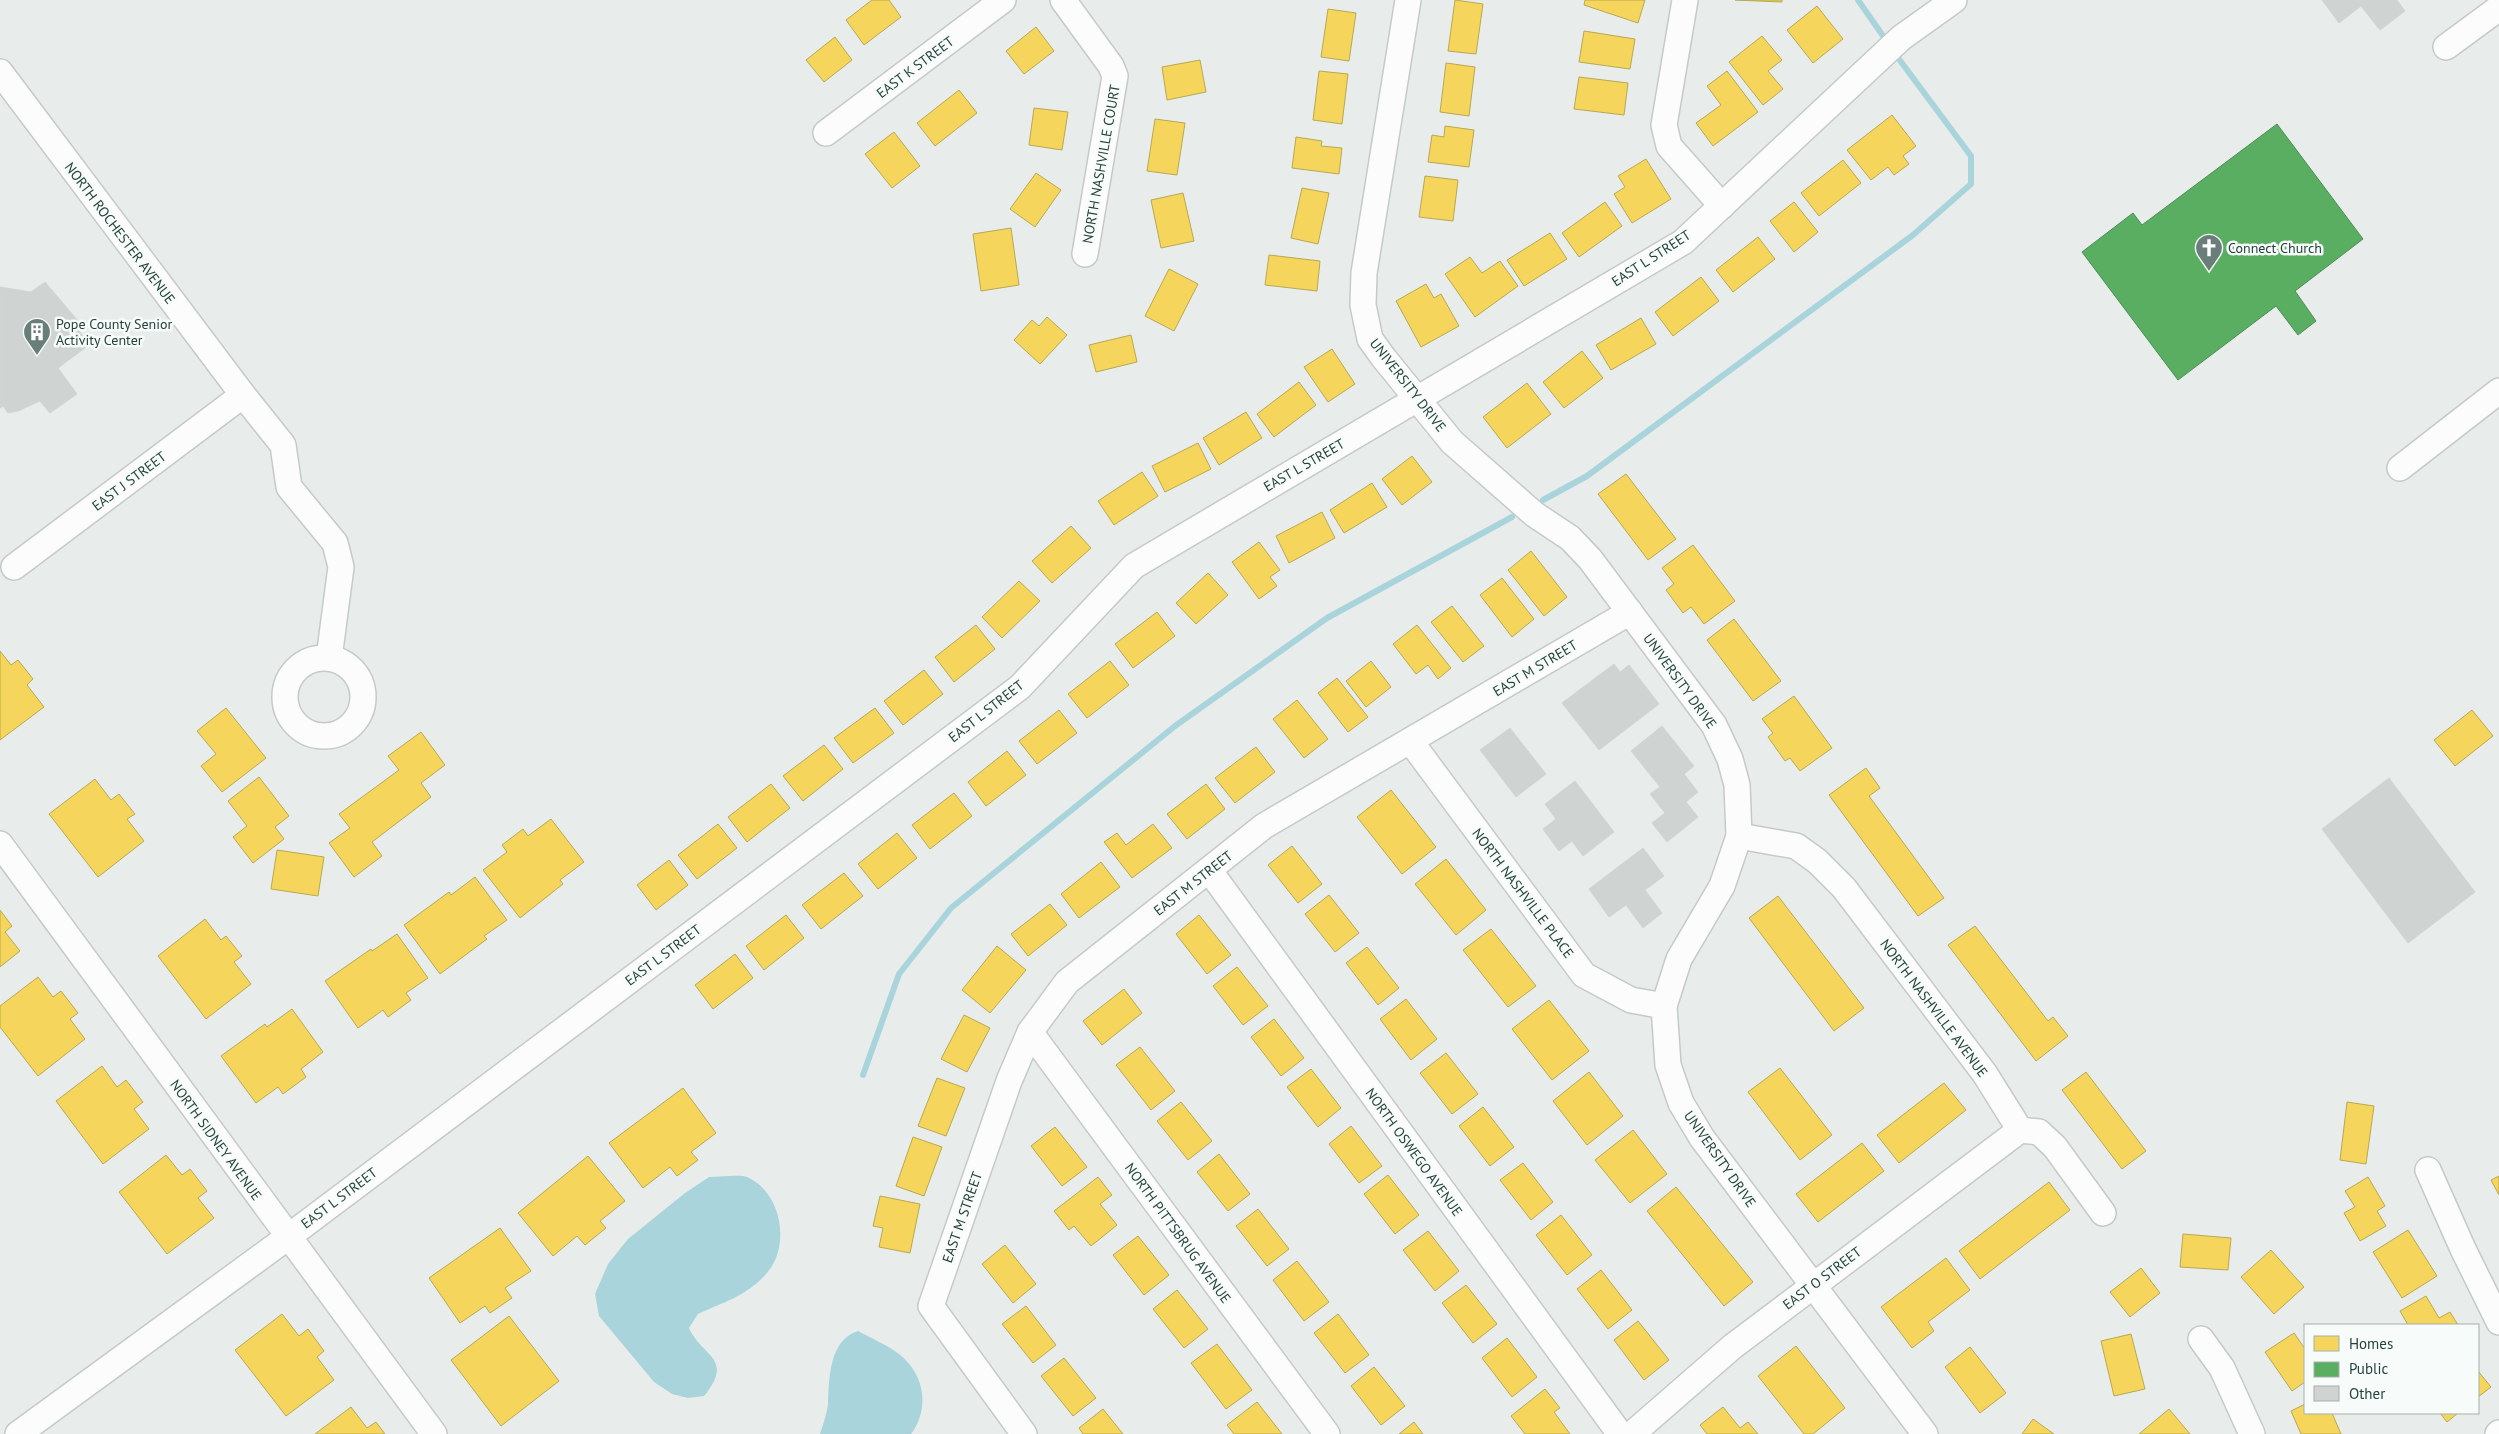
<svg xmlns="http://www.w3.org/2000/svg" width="2499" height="1434" font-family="'PT Sans',sans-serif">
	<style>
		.water { fill: #a9d4db }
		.homes { fill: #f6d55c; stroke: #b7a952 }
		.public { fill: #5aae61; stroke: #4a8e55 }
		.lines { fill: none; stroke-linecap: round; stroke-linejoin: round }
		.stream { stroke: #a9d4db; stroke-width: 6 }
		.building { fill: #cfd4d2; stroke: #d1d6d4 }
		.minor-casing { stroke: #c5cac8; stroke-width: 28 }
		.minor { stroke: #fcfcfc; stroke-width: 25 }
		.labels { text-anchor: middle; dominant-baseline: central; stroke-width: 5; stroke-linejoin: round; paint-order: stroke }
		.street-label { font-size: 14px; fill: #24423a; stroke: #f7fbf9 }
		.poi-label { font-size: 14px; fill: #24423a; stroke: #f7fbf9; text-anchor: start }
	</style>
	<rect width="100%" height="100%" fill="#e8edeb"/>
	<g class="water">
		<path d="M730,1176C736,1176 744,1175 749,1178C782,1194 791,1247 766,1274C745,1297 725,1301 698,1314L689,1328C702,1357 735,1358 704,1396L688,1398L672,1394L654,1382L599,1316L595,1294L608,1264L628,1239L685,1193L709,1177Z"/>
		<path d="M858,1331C871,1338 887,1345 899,1354C925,1374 930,1409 911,1434H820C823,1424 827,1414 828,1404C829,1379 829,1340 858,1331Z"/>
	</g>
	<g class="homes">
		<path d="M872,0H889L901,17L864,45L846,20Z"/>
		<path d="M1455,0L1483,4L1476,54L1448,51Z"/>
		<path d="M1585,0H1645L1638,23L1584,5Z"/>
		<path d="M1735,0H1782V2Z"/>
		<path d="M1817,6L1843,39L1813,63L1787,30Z"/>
		<path d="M1328,9L1356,13L1349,61L1321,57Z"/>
		<path d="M1036,27L1054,51L1024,74L1006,51Z"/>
		<path d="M1584,31L1635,39L1630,69L1579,62Z"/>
		<path d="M1762,36L1782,60L1768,71L1783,89L1763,105L1729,62Z"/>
		<path d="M835,37L852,60L824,82L806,60Z"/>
		<path d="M1200,60L1206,92L1167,100L1162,67Z"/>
		<path d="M1446,63L1475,67L1469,116L1440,112Z"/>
		<path d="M1319,71L1348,74L1342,124L1313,120Z"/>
		<path d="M1727,71L1758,112L1713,146L1696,123L1721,105L1707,86Z"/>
		<path d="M1579,77L1628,83L1624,115L1574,109Z"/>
		<path d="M959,90L977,113L935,146L917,123Z"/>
		<path d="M1034,108L1068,112L1062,150L1029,145Z"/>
		<path d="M1892,115L1916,146L1903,156L1909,164L1894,175L1888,167L1871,180L1847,150Z"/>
		<path d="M1155,119L1185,123L1177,175L1147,171Z"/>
		<path d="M1445,126L1474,130L1469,167L1428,162L1432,135L1444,137Z"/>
		<path d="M894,132L920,166L892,188L865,154Z"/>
		<path d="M1296,137L1322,141L1321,146L1342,148L1339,174L1292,168Z"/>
		<path d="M1646,159L1671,199L1632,223L1614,194L1625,187L1618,176Z"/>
		<path d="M1843,160L1861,183L1819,216L1801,193Z"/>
		<path d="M1036,173L1061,190L1035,227L1010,209Z"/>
		<path d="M1425,176L1458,180L1453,221L1419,217Z"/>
		<path d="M1302,188L1329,193L1318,244L1291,238Z"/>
		<path d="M1183,193L1194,241L1161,248L1151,200Z"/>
		<path d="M1605,202L1622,226L1579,257L1562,233Z"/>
		<path d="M1794,202L1818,232L1794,252L1770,221Z"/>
		<path d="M1011,228L1019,285L981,291L973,234Z"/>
		<path d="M1550,233L1567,259L1524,286L1507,260Z"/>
		<path d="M1758,237L1775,259L1733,292L1716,270Z"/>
		<path d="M1269,255L1320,261L1317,291L1265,285Z"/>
		<path d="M1470,257L1482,273L1500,261L1518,286L1475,317L1445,274Z"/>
		<path d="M1169,269L1198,284L1174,331L1145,316Z"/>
		<path d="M1701,277L1719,301L1673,336L1655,312Z"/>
		<path d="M1426,284L1434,298L1441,294L1459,326L1421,347L1396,301Z"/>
		<path d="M1047,317L1067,335L1040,364L1014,340L1032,320L1039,326Z"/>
		<path d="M1641,318L1656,344L1611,370L1596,345Z"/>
		<path d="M1131,335L1137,362L1096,372L1089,345Z"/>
		<path d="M1332,349L1355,384L1328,402L1304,367Z"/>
		<path d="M1582,351L1603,378L1564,408L1543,382Z"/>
		<path d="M1299,382L1316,405L1274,437L1257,414Z"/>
		<path d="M1527,383L1551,414L1507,448L1483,417Z"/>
		<path d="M1246,412L1262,438L1219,465L1203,438Z"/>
		<path d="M1198,443L1211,469L1165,492L1152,466Z"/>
		<path d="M1412,456L1432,482L1402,505L1382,479Z"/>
		<path d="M1142,472L1158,496L1114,525L1098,501Z"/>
		<path d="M1626,474L1676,539L1648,560L1598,494Z"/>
		<path d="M1372,483L1387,507L1344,533L1330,510Z"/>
		<path d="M1322,512L1335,538L1289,563L1276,536Z"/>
		<path d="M1071,526L1091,548L1052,583L1032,561Z"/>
		<path d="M1259,542L1280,570L1270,577L1277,586L1259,599L1232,562Z"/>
		<path d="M1693,545L1735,601L1704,624L1691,607L1683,613L1666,590L1674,584L1662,568Z"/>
		<path d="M1531,551L1567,597L1544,616L1508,570Z"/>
		<path d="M1208,573L1228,595L1196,624L1176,603Z"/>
		<path d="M1502,578L1534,619L1512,637L1480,595Z"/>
		<path d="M1019,581L1040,601L1002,638L982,617Z"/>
		<path d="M1452,606L1484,646L1463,662L1431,622Z"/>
		<path d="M1157,612L1175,636L1133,668L1115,644Z"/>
		<path d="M1734,619L1781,681L1753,701L1707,640Z"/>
		<path d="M976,625L995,649L954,682L935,657Z"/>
		<path d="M1417,625L1451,668L1438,679L1428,665L1416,674L1393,644Z"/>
		<path d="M0,651L11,665L18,660L33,679L27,685L44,707L0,740Z"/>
		<path d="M1110,661L1129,685L1087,718L1068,694Z"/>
		<path d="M1371,661L1391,687L1366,707L1346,681Z"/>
		<path d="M924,670L943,694L903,725L884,701Z"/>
		<path d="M1337,678L1368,717L1348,732L1318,693Z"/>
		<path d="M1794,696L1832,748L1800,771L1790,758L1785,761L1768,737L1773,733L1762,719Z"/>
		<path d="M1297,700L1328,739L1304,758L1273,719Z"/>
		<path d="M226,708L266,758L222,792L201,766L216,754L197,731Z"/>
		<path d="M875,708L894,733L853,763L834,738Z"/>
		<path d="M1059,710L1077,733L1037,764L1019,741Z"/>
		<path d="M2472,710L2493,736L2455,766L2434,740Z"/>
		<path d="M421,732L445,765L421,783L431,797L372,842L382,856L354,877L329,843L350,828L339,814L399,770L388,756Z"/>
		<path d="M824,745L843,769L803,801L783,776Z"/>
		<path d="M1256,747L1275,772L1235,803L1215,778Z"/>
		<path d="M1007,751L1026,775L986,806L968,782Z"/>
		<path d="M1866,768L1880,788L1869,796L1944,898L1918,916L1829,795Z"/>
		<path d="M259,777L289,816L275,827L284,839L253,863L233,837L247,826L228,801Z"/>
		<path d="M95,779L111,800L119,794L135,814L127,819L144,841L98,877L49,814Z"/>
		<path d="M771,784L790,808L747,842L728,817Z"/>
		<path d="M1206,784L1225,809L1187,839L1167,814Z"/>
		<path d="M1391,790L1436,847L1402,874L1357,817Z"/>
		<path d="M954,793L972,816L930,849L912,825Z"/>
		<path d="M551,819L584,862L560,880L563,884L520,918L483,870L507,852L502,845L523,829L528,836Z"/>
		<path d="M718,824L737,848L697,879L678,855Z"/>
		<path d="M1153,824L1172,848L1132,878L1104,842L1117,833L1126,845Z"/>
		<path d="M897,833L917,858L878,889L858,864Z"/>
		<path d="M1292,846L1322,884L1298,903L1268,865Z"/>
		<path d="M277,850L324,857L318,896L271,889Z"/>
		<path d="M1446,859L1486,910L1456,935L1415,884Z"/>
		<path d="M669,860L688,885L656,910L637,885Z"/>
		<path d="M1101,862L1120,887L1079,918L1061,894Z"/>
		<path d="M844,873L863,896L821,929L802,905Z"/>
		<path d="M475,877L507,920L484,936L487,939L440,974L404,925L449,892L451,895Z"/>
		<path d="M1329,895L1359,933L1335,952L1305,914Z"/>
		<path d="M1778,896L1864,1008L1834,1031L1749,918Z"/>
		<path d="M1050,904L1067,925L1028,956L1011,934Z"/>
		<path d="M0,910L12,926L5,932L20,951L0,967Z"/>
		<path d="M786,915L804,938L764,970L746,946Z"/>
		<path d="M1199,915L1231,955L1207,974L1176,934Z"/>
		<path d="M205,919L221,940L226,936L242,956L234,962L251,984L206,1019L158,956Z"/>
		<path d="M1975,926L2048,1021L2053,1017L2068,1036L2036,1061L1948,945Z"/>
		<path d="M1491,929L1536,986L1508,1007L1463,950Z"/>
		<path d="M397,934L428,978L406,993L411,1000L388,1017L383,1010L358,1028L325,981L371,949L372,951Z"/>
		<path d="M997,946L1026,970L990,1013L962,990Z"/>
		<path d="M1367,947L1399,988L1378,1005L1346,963Z"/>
		<path d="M735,954L753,978L713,1009L695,985Z"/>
		<path d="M1237,967L1268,1006L1243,1025L1213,986Z"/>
		<path d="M38,977L53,997L61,991L78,1013L70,1019L85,1039L38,1076L0,1027V1006Z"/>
		<path d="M1124,989L1142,1013L1102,1045L1083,1021Z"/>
		<path d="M1406,999L1437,1039L1411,1060L1380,1019Z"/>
		<path d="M1549,1000L1589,1051L1552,1080L1512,1029Z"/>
		<path d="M292,1009L323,1052L301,1069L306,1077L283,1094L278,1087L256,1103L221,1056L265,1024L267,1027Z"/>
		<path d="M964,1015L990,1028L967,1072L941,1059Z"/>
		<path d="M1274,1019L1304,1058L1281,1076L1251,1037Z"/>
		<path d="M1140,1047L1175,1091L1151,1110L1116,1065Z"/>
		<path d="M1446,1053L1478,1094L1452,1114L1420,1073Z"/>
		<path d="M102,1066L117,1087L126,1080L143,1102L134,1109L149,1129L103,1164L56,1101Z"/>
		<path d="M1780,1068L1832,1135L1800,1160L1748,1092Z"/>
		<path d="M1311,1069L1341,1108L1318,1127L1287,1087Z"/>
		<path d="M1589,1072L1623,1116L1587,1145L1553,1101Z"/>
		<path d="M2086,1072L2146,1151L2122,1169L2062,1090Z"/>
		<path d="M937,1078L965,1088L946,1136L918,1126Z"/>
		<path d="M1944,1083L1966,1110L1899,1163L1877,1135Z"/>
		<path d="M683,1088L716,1133L691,1152L698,1160L677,1176L670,1167L643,1188L609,1143Z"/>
		<path d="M1181,1102L1212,1141L1188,1160L1157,1121Z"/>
		<path d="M2347,1102L2374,1106L2366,1164L2340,1160Z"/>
		<path d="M1483,1107L1514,1147L1490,1166L1459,1126Z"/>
		<path d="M1351,1126L1382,1166L1359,1183L1329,1144Z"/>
		<path d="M1055,1127L1087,1167L1062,1186L1031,1146Z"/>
		<path d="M1633,1130L1667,1174L1630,1203L1595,1160Z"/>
		<path d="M913,1137L942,1147L924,1196L896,1186Z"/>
		<path d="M1862,1143L1884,1171L1818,1222L1796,1194Z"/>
		<path d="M1219,1154L1250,1194L1228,1211L1197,1172Z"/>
		<path d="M166,1155L182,1175L190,1169L207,1191L198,1198L214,1218L167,1254L119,1192Z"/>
		<path d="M588,1156L625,1201L600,1221L606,1228L585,1245L577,1236L553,1256L518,1213Z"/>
		<path d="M1523,1163L1553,1202L1531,1220L1500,1180Z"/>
		<path d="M1388,1175L1419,1215L1395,1234L1364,1194Z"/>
		<path d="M2499,1176V1195L2491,1180Z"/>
		<path d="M1098,1177L1112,1195L1100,1204L1117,1225L1091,1246L1074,1226L1069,1230L1054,1211Z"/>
		<path d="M2368,1177L2385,1206L2377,1211L2386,1226L2360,1241L2344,1213L2355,1207L2345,1191Z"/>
		<path d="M2049,1182L2070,1210L1980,1279L1959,1251Z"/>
		<path d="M1676,1187L1753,1282L1724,1306L1647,1211Z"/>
		<path d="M880,1196L920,1204L910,1253L879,1247L883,1228L873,1226Z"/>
		<path d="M1258,1209L1289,1249L1267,1266L1236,1226Z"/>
		<path d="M1561,1215L1592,1255L1567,1275L1536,1235Z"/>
		<path d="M500,1228L531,1271L505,1288L512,1298L490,1313L485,1306L460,1323L429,1278Z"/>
		<path d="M2408,1230L2437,1276L2402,1298L2373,1252Z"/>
		<path d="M1428,1231L1459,1271L1435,1291L1403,1250Z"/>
		<path d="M2183,1234L2231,1238L2228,1270L2180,1267Z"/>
		<path d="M1138,1236L1169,1275L1144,1295L1113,1255Z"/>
		<path d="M1005,1245L1036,1284L1013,1303L982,1264Z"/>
		<path d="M2271,1250L2304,1287L2274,1314L2241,1277Z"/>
		<path d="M1946,1258L1970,1290L1928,1322L1934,1331L1912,1348L1881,1307Z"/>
		<path d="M1297,1261L1329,1302L1304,1321L1273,1280Z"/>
		<path d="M2141,1268L2160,1293L2130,1317L2110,1292Z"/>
		<path d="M1601,1270L1632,1310L1608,1329L1577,1289Z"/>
		<path d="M1466,1285L1497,1324L1473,1343L1442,1303Z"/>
		<path d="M1177,1290L1208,1329L1184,1348L1153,1309Z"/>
		<path d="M2426,1296L2439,1318L2450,1312L2458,1325H2408L2400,1311Z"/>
		<path d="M1026,1306L1056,1345L1033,1363L1002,1324Z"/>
		<path d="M282,1314L299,1336L308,1329L324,1351L317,1357L334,1380L286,1416L235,1350Z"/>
		<path d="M1338,1314L1369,1355L1345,1373L1314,1333Z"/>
		<path d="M509,1316L559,1381L501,1426L451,1360Z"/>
		<path d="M1638,1321L1669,1360L1644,1380L1614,1340Z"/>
		<path d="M2294,1333L2305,1349V1382L2292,1391L2265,1352Z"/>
		<path d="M2131,1334L2145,1389L2114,1396L2101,1341Z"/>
		<path d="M1507,1338L1537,1377L1512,1397L1482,1358Z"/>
		<path d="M1217,1344L1252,1390L1226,1409L1191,1363Z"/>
		<path d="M1796,1346L1845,1408L1813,1434H1804L1758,1376Z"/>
		<path d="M1970,1347L2006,1393L1980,1413L1945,1367Z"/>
		<path d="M1064,1358L1096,1398L1073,1416L1041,1376Z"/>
		<path d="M1374,1367L1405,1406L1381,1425L1351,1386Z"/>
		<path d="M2478,1371L2491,1387L2478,1397Z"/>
		<path d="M1545,1389L1560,1408L1554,1412L1570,1434H1525L1511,1416Z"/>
		<path d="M1257,1402L1282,1434H1234L1227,1425Z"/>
		<path d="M2305,1404V1413H2332L2341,1434H2301L2291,1411Z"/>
		<path d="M351,1407L367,1428L376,1422L385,1434H315Z"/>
		<path d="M1723,1407L1740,1428L1748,1422L1758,1434H1707L1700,1425Z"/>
		<path d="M1103,1409L1123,1434H1083L1079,1428Z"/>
		<path d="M2169,1409L2190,1434H2139Z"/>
		<path d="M2440,1413H2458L2447,1422Z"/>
		<path d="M2033,1419L2054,1434H2022Z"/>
		<path d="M1414,1422L1423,1434H1399Z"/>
	</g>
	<path class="public" d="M2277,124L2363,239L2295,291L2316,321L2298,335L2276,306L2178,380L2082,252L2133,213L2142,225Z"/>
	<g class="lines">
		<g class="stream">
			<path d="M1858,0L1888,43"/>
			<path d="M1543,500L1587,476L1913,235L1971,184V156L1893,51"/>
			<path d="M863,1075L899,974L951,908L1175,726L1327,618L1512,517"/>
		</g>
	</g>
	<g class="building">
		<path d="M2322,0H2397L2405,11L2380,30L2361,6L2339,23Z"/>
		<path d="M45,282L79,322L75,325L89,345L58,368L77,394L50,413L40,401L18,411L8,413L3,406L0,408V287L31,292Z"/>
		<path d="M1614,664L1620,672L1629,665L1659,704L1599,750L1562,703Z"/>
		<path d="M1662,726L1694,766L1684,774L1698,792L1686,802L1698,817L1667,842L1652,823L1665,813L1650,794L1660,787L1631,751Z"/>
		<path d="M1510,728L1546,774L1516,797L1480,750Z"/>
		<path d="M2389,778L2475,892L2408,943L2322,829Z"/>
		<path d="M1575,781L1614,832L1583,856L1572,841L1559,851L1543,829L1556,819L1545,804Z"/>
		<path d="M1643,848L1664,876L1645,890L1662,913L1643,928L1626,905L1609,917L1589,889Z"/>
	</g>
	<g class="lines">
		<defs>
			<g id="minor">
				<path d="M1063,0L1111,66L1115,76L1085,254"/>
				<path d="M1408,0L1364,273L1363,305L1370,339L1383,357L1452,442L1534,514L1570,538L1590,559L1714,725L1730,759L1737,785L1739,836L1722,886L1679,959L1664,1006L1668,1065L1681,1103L1702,1138L1925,1434"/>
				<path d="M1685,0L1664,125L1669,146L1722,206"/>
				<path d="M2446,47L2499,8"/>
				<path d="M0,72L243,395L283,445L289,487L335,543L341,567L329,658"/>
				<path d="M826,133L1003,0"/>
				<path d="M2400,468L2499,391"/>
				<path d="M14,567L243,395"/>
				<circle cx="324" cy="697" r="39"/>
				<path d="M1411,742L1584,975L1631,1000L1664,1006"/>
				<path d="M1739,836L1796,846L1817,861L1844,888L1985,1074L2020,1130L2039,1132L2055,1147L2103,1213"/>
				<path d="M0,844L434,1434"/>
				<path d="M1209,870L1620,1434"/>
				<path d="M1030,1032L1327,1434"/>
				<path d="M2428,1170L2463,1249L2499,1322"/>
				<path d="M2201,1339L2222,1368L2252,1434"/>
				<path d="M18,1434L288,1237L1020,687L1134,566L1683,242L1901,38L1954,0"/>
				<path d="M1024,1434L931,1306L1009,1081L1030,1032L1067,982L1264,826L1630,612"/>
				<path d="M1632,1434L1732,1347L2020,1130"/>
				<path d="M2498,1434L2499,1433"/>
			</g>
		</defs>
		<use href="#minor" class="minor-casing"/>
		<use href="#minor" class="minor"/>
	</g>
	<defs>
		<symbol id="church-pin" viewBox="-11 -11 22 30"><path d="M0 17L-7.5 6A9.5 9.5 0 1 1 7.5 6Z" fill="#697e78" stroke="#f7fbf9"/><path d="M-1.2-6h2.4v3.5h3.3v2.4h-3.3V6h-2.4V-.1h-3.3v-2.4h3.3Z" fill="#fff"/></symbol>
		<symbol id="building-pin" viewBox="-11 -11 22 30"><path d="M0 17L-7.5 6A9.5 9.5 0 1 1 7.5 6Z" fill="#697e78" stroke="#f7fbf9"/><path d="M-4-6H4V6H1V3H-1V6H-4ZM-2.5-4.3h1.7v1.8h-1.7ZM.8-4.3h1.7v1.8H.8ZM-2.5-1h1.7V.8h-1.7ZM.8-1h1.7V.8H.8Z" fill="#fff"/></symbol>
	</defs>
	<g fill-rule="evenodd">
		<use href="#church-pin" x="2193" y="232" width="32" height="43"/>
		<use href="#building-pin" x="21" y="316" width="32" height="43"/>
	</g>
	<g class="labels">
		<g class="street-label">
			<text transform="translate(915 67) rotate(-37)">EAST K STREET</text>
			<text transform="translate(1101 164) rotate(-80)">NORTH NASHVILLE COURT</text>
			<text transform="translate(120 233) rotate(53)">NORTH ROCHESTER AVENUE</text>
			<text transform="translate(1651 258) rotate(-33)">EAST L STREET</text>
			<text transform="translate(1408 385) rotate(52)">UNIVERSITY DRIVE</text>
			<text transform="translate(1304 465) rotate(-30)">EAST L STREET</text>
			<text transform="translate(129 481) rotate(-37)">EAST J STREET</text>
			<text transform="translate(1535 668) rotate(-31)">EAST M STREET</text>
			<text transform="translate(1680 681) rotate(54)">UNIVERSITY DRIVE</text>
			<text transform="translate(986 711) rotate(-38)">EAST L STREET</text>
			<text transform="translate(1193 883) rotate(-38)">EAST M STREET</text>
			<text transform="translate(1523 893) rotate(53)">NORTH NASHVILLE PLACE</text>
			<text transform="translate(663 955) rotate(-37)">EAST L STREET</text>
			<text transform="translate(1934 1008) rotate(53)">NORTH NASHVILLE AVENUE</text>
			<text transform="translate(216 1140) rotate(54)">NORTH SIDNEY AVENUE</text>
			<text transform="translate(1414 1152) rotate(54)">NORTH OSWEGO AVENUE</text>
			<text transform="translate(1720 1159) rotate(55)">UNIVERSITY DRIVE</text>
			<text transform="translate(339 1198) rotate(-37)">EAST L STREET</text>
			<text transform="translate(962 1217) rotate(-71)">EAST M STREET</text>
			<text transform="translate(1178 1233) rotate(54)">NORTH PITTSBRUG AVENUE</text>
			<text transform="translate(1822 1278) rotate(-37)">EAST O STREET</text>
		</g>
		<g class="poi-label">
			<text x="2228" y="248">Connect Church</text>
			<text x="56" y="324">Pope County Senior<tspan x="56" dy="16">Activity Center</tspan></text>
		</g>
	</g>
	<rect x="2304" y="1324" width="175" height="90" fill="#f7fbf9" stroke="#a3b1ad"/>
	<rect x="2314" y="1336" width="25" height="15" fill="#f6d55c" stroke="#a3b1ad"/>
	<text x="2349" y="1349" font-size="15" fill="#24423a">Homes</text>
	<rect x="2314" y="1362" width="25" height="15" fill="#5aae61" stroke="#a3b1ad"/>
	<text x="2349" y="1374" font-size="15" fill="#24423a">Public</text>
	<rect x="2314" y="1386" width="25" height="15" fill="#cfd4d2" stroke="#a3b1ad"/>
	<text x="2349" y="1399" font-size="15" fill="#24423a">Other</text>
</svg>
